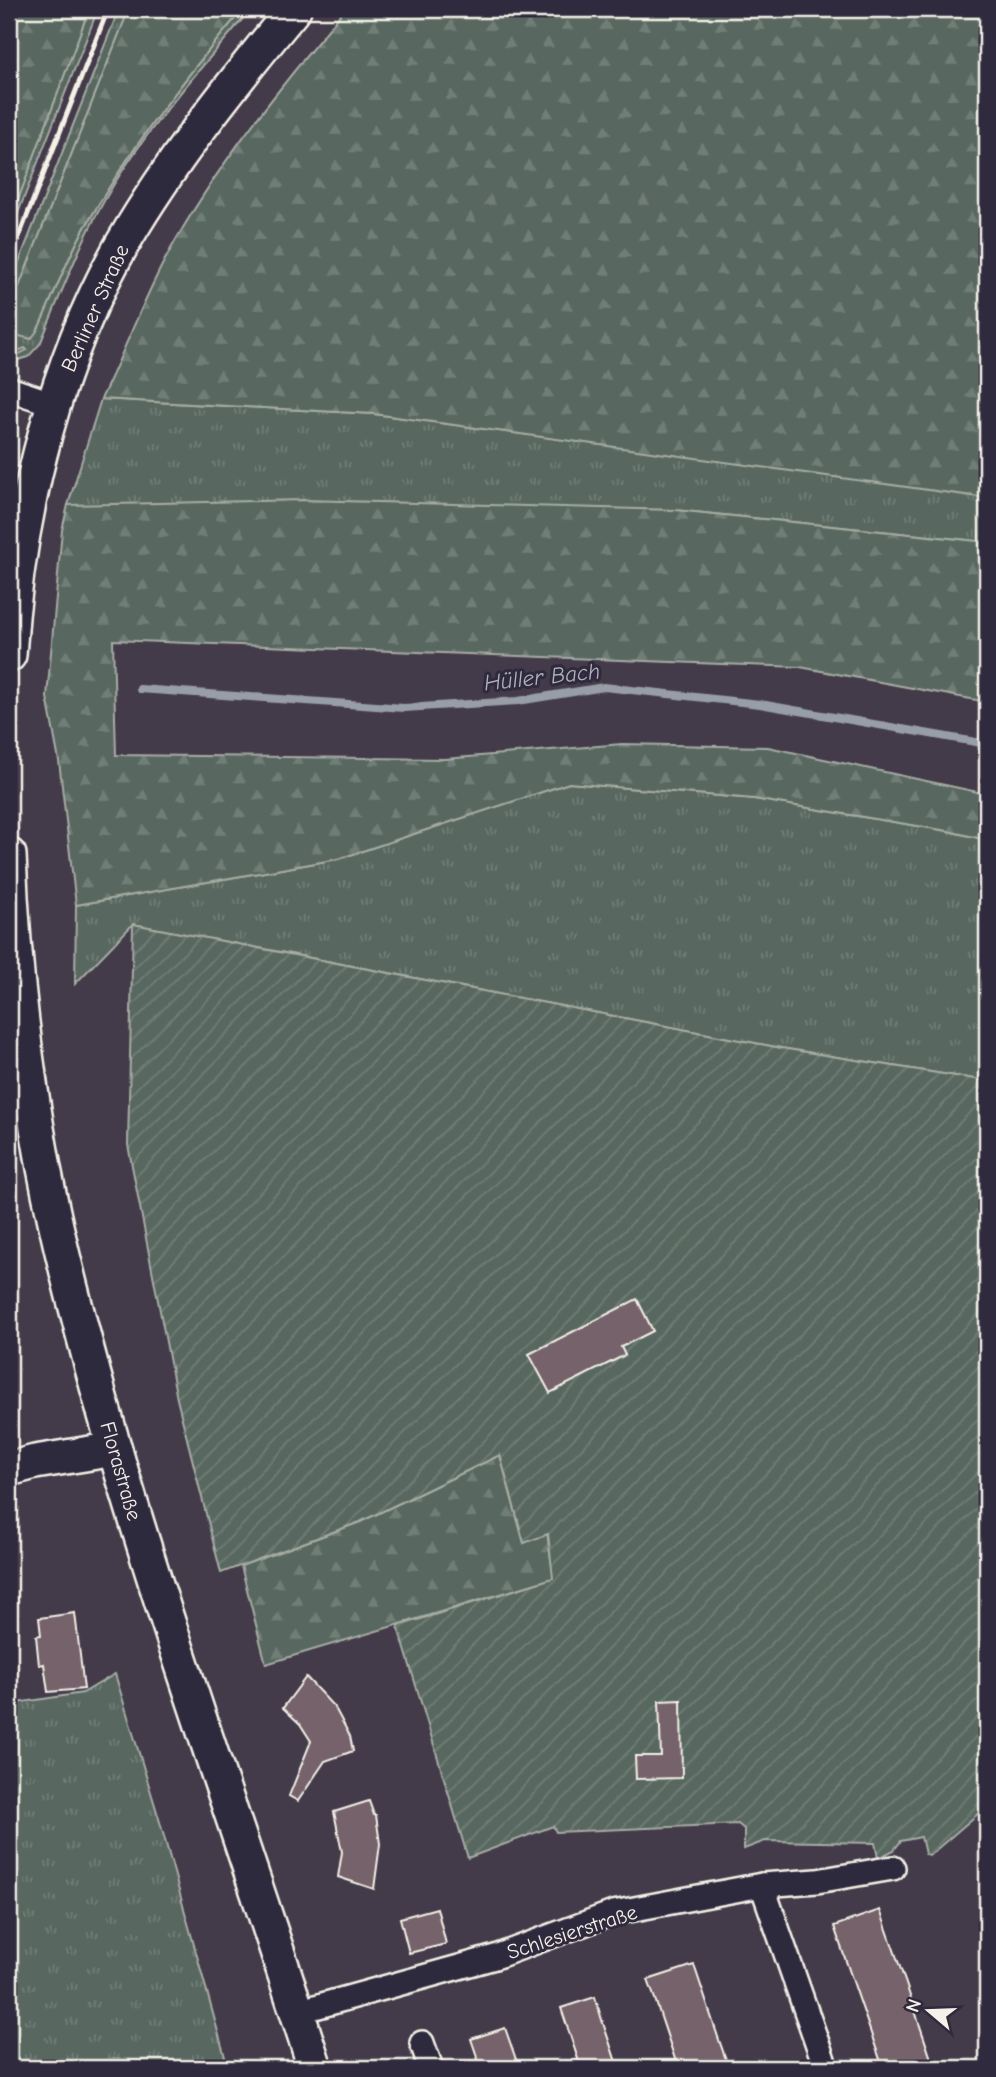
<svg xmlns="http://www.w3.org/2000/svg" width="996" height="2077" font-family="'Comic Neue',sans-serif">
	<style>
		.grass { fill: url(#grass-tufts); stroke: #a6aca4; stroke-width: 2 }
		.forest { fill: url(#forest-firs); stroke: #a6aca4; stroke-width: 2 }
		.garden { fill: url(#garden-furrows); stroke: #a6aca4; stroke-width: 2 }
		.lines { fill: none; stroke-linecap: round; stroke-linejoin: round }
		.stream { stroke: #989ea8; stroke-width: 8 }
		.building { fill: #75626a; stroke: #f4f1e8; stroke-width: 2 }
		.street-casing { stroke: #f4f1e8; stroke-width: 28 }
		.secondary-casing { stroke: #f4f1e8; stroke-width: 38 }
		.street { stroke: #2f2a3d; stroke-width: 23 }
		.secondary { stroke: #2f2a3d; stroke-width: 33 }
		.rail { stroke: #f4f1e8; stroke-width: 5 }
		.labels { text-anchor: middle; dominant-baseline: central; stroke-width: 6; stroke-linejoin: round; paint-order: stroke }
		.street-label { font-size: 21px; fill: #f4f1e8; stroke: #2f2a3d }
		.water-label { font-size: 23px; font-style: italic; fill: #afb2b8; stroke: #2f2a3d }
	</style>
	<defs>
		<pattern id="grass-tufts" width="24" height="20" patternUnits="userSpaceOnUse" patternTransform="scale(1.75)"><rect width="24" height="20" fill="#586860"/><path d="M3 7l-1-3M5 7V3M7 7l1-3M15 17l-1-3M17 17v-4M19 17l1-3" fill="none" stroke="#717e77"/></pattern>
		<pattern id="forest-firs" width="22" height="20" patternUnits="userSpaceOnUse" patternTransform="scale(1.75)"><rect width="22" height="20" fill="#586860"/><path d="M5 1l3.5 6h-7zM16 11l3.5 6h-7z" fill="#717e77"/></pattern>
		<pattern id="garden-furrows" width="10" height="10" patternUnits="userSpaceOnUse" patternTransform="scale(1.75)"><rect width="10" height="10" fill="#586860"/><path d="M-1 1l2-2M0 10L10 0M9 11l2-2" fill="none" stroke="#717e77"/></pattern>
	</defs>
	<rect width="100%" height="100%" fill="#443b4a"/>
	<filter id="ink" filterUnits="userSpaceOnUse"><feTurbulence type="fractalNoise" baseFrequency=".0143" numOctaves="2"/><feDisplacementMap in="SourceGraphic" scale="14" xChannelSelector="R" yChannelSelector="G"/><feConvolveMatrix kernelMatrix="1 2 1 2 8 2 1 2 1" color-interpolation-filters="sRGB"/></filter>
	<g filter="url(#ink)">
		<g class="grass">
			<path d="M89,9H98L9,236V224Z"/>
			<path d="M119,9H129L9,312L13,294L9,292V287Z"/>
			<path d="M243,9H251C208,60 162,111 125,167C88,221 65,284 40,344L28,357L9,363V359L27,350L25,348L9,355V318L19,336L37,331C53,297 66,261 84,229C129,149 184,78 243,9Z"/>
			<path d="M101,399L374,414L968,494L987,498V542L675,510L68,505Z"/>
			<path d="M569,783L754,799L948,831L987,840V1081L781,1048L133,924L75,984L76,905L338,859Z"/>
			<path d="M115,1674L160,1822L228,2068H67L60,2061L42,2068H9V1704L83,1693Z"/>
		</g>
		<g class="forest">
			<path d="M9,9H89L9,224V172L11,165L9,163Z"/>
			<path d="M129,9H243C184,78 129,150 84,229C66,261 53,297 37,331L31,339L19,336L9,318V312Z"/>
			<path d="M345,9H987V498L374,414L101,399C125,351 142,301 168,254C216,166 281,86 345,9Z"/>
			<path d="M304,500L675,510L987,542V702L800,667L113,640L116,755L445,759L622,744L768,747L987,794V840L948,831L754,799L569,783L338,859L76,905L59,761L47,697L62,530L68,505Z"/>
			<path d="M500,1455L524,1543L547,1533L554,1578L266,1664L241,1566L360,1522Z"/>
		</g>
		<path class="garden" d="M133,924L781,1048L987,1081V1806L930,1855L925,1854L921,1837L901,1841L894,1850L878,1858L875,1843L765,1841L744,1849V1829L738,1824L556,1832L553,1826L468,1858L398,1626L553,1578L548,1534L524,1543L500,1455L360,1522L221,1573L177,1399L128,1145Z"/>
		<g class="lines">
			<path class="stream" d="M140,689L404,708L518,701L604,687L760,704L987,744"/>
		</g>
		<g class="building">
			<path d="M637,1299L653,1331L621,1347L625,1355L550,1393L529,1354Z"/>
			<path d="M75,1613L84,1689L48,1692L44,1664L39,1665L36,1636L41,1635L39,1618Z"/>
			<path d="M306,1677L335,1708L350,1736L353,1751L325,1761L298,1801L289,1796L311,1741L300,1724L283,1708Z"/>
			<path d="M681,1700L682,1778L636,1779L635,1756H661L659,1701Z"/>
			<path d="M369,1801L374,1815H376L380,1844L374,1889L338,1877L342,1852L334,1812Z"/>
			<path d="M437,1908L446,1944L409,1953L400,1918Z"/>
			<path d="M880,1910L906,1984L934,2068H883L847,1964L834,1926Z"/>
			<path d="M694,1965L719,2040L729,2068H678L655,1999L648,1980Z"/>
			<path d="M595,1997L602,2020L618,2068H581L561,2008Z"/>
			<path d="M505,2028L519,2068H481L471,2039Z"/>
		</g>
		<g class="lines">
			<defs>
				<g id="street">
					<path d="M9,389L54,404"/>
					<path d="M762,1885L826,2068"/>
					<path d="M297,2012L495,1957L613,1913L762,1885L817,1881L893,1868"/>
					<path d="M422,2043L431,2068"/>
				</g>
				<g id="secondary">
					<path d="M9,655C18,510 56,351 133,226C180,149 237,78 294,9"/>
					<path d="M9,855C13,960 25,1065 44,1168C59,1247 80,1324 101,1401C164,1626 245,1846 315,2068"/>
					<path d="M9,1469L35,1462L115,1449"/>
				</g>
			</defs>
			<use href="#street" class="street-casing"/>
			<use href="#secondary" class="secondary-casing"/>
			<use href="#street" class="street"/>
			<use href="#secondary" class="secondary"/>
			<path class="rail" d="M9,262L108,9"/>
		</g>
	</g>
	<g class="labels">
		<g class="street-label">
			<text transform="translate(95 308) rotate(-66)">Berliner Straße</text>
			<text transform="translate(121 1471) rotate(74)">Florastraße</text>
			<text transform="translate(572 1932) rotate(-18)">Schlesierstraße</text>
		</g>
		<g class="water-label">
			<text transform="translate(542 677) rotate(-6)">Hüller Bach</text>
		</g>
	</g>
	<rect width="996" height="2077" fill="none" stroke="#2f2a3d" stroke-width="35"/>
	<rect x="18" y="18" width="961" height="2042" fill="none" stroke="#f4f1e8" stroke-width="2.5" filter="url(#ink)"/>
	<g transform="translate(929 2011) rotate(289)" stroke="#2f2a3d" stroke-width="5" paint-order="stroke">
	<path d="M0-5L12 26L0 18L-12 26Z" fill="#f4f1e8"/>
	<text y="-10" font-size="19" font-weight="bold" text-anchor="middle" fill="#f4f1e8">N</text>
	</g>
</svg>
